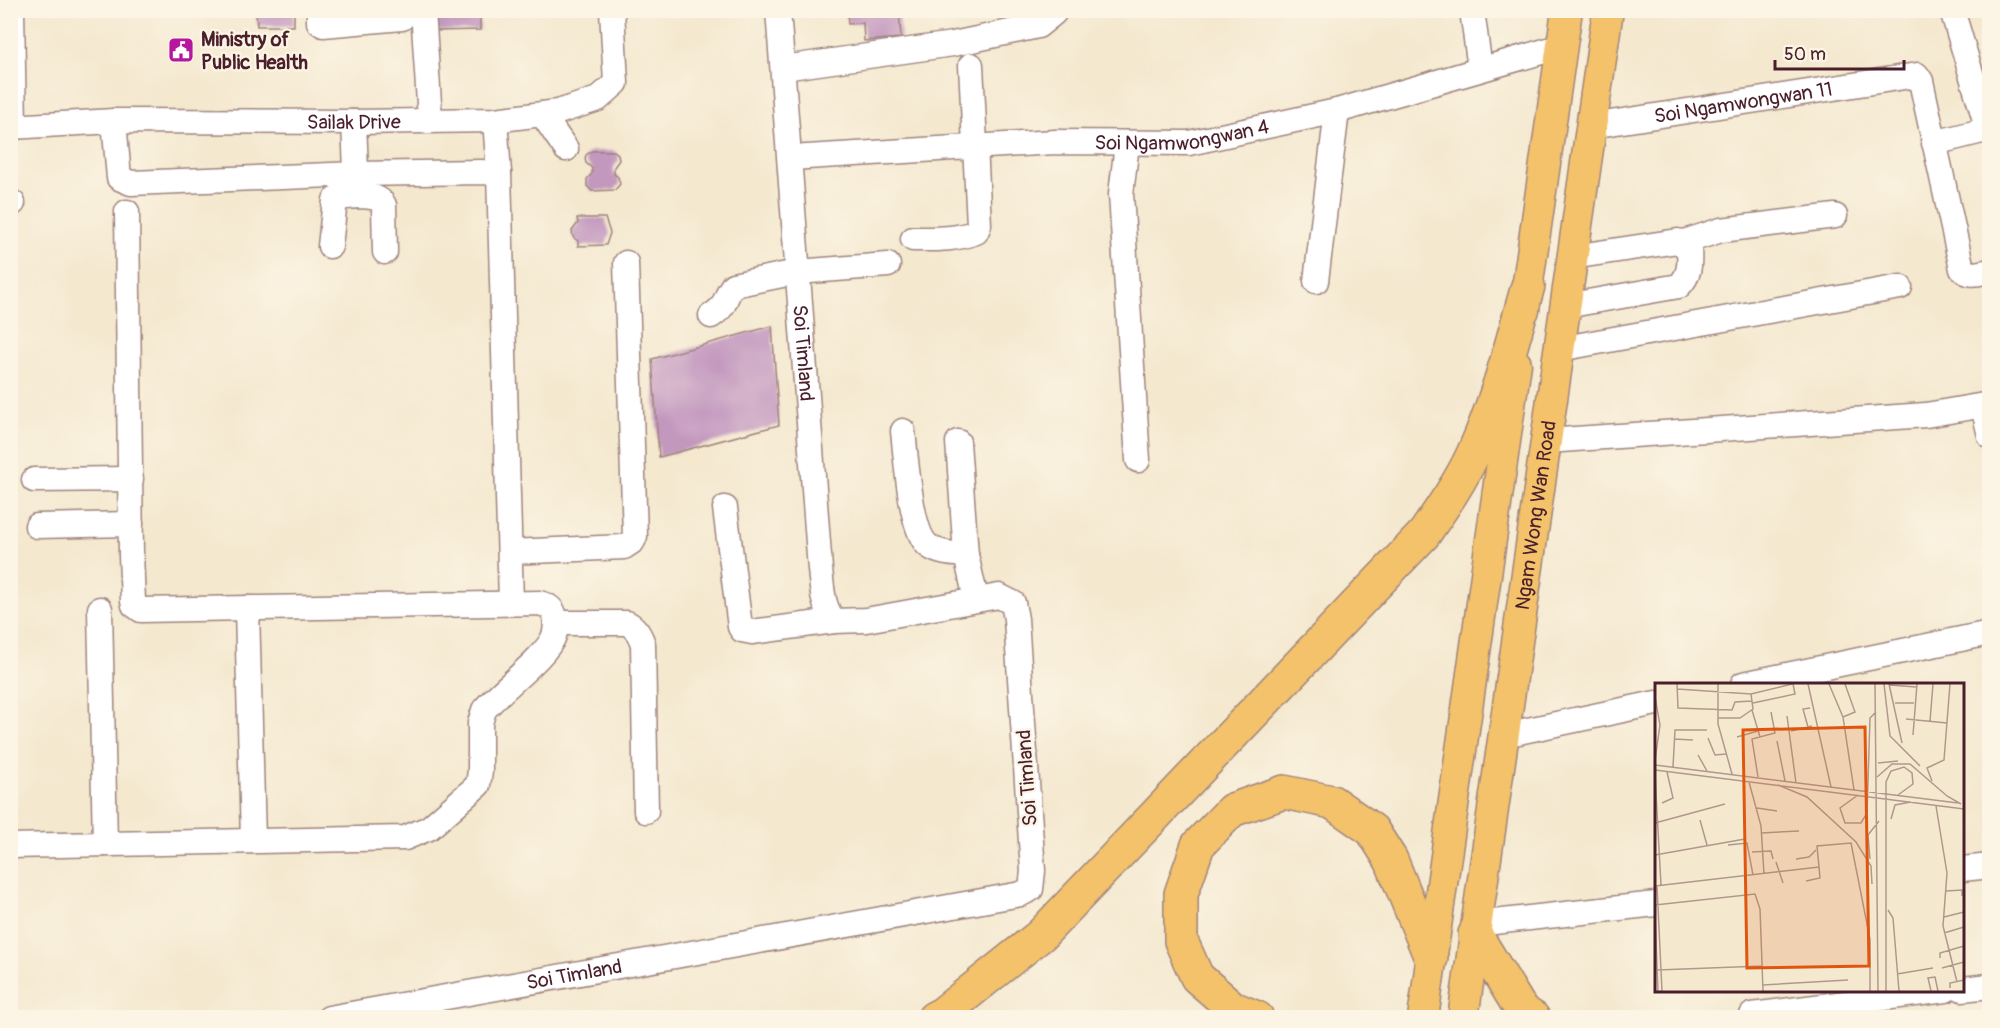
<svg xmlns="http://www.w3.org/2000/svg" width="2000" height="1028" font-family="Pangolin,sans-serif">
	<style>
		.building { fill: #c398bf }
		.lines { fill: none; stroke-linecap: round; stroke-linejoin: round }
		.minor-casing { stroke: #9f847d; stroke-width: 27 }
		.major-casing { stroke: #9f847d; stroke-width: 33 }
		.highway-casing { stroke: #9f847d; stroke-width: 36 }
		.minor { stroke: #fff; stroke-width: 24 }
		.major { stroke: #f3c26a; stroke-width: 30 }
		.highway { stroke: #f3c26a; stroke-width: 33 }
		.labels { text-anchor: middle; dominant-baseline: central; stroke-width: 4.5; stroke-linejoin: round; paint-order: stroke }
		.poi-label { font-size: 20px; font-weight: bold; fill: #4a1f2b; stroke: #fcf5e5; text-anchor: start }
		.street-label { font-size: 20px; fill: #4a1f2b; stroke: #fcf5e5 }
		.inset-road { fill: none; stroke: #b0988d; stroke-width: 1.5 }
		.view { fill: #e0560e; fill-opacity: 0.15; stroke: #e0560e; stroke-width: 3 }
		.inset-edge { fill: none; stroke: #4a1f2b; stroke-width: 3 }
	</style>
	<rect width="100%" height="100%" fill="#fcf5e5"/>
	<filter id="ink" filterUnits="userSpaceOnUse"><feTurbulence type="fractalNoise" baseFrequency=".0167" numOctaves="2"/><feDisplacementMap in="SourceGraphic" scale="12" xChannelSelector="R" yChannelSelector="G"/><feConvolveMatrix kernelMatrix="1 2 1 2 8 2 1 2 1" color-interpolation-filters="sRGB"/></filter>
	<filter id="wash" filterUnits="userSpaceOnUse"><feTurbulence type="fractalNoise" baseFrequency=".008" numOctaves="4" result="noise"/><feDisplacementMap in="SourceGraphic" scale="24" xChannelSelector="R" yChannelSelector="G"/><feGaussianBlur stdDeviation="1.35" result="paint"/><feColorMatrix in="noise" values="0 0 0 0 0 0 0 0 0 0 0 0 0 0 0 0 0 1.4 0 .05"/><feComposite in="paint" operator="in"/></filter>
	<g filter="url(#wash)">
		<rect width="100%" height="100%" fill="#f4e8cf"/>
		<g id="blocks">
			<g class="building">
				<path d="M256,10H294V26H257Z"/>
				<path d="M431,10H480V30L431,31Z"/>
				<path d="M847,10H899L901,38L864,41L863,23L848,24Z"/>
				<path d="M592,151H614L618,154L619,160L614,167V174L618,177L620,184L615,190L592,191L587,186V179L592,174V168L586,163L585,159L586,155Z"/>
				<path d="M577,218H605L610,233L606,245L578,246V241L573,237L572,231L578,223Z"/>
				<path d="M772,326L779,425L659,457L652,359Z"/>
			</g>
		</g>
	</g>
	<g filter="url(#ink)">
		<use href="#blocks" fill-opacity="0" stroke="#9f847d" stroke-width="1.5"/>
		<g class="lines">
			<defs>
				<g id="minor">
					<path d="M12,10L14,127"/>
					<path d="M319,10V22L323,25L402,18"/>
					<path d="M423,10L430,119"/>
					<path id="s1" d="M778,10L820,569C822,586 822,607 834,621"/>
					<path d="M1472,10L1480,69"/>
					<path d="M1952,10L1988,130"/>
					<path d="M783,68L953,44L1038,26L1054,13V10"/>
					<path d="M542,114L566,149"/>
					<path d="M495,120L499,173"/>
					<path d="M114,121L119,178L131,183L357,174L481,172L499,173L511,603"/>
					<path d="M354,122L357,196C367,197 379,195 384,205L385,252"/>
					<path id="s2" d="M1591,126L1917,75L1921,81L1962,269C1970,277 1979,273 1990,271"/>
					<path id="s3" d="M10,127L114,121L354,122L495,120L558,112L598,99L616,83L612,10"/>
					<path d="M1934,143L1990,129"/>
					<path d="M1127,144L1121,194L1138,460"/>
					<path id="s4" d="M790,158L1055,142L1189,143L1337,111L1562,46"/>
					<path d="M10,203H13"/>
					<path d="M913,239C935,239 955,240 976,232L979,225L971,65"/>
					<path d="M1681,243L1721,230L1835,216"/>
					<path d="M330,246L335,200L337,198L357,196"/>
					<path d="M1316,281L1337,111"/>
					<path d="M1565,306L1679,286C1690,275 1690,265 1689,249L1678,241L1572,257"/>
					<path d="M711,316C730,303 722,300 733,285L797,272L888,265"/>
					<path d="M1559,349L1900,287"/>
					<path d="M1983,406L1990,436"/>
					<path d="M903,431C906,455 910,535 930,547C940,554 955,554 966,555L976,599"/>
					<path d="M1546,441L1926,415L1990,404"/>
					<path d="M958,442L966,555"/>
					<path d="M34,480L131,479"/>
					<path d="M37,526L131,524"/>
					<path d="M510,552L624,547L633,541L635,536L626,263"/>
					<path d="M247,608L253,841"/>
					<path d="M100,609L105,844"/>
					<path d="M556,623H627C636,627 640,635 643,644L646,811"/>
					<path d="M1743,684L1990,633"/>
					<path d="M1504,735L1656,703"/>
					<path d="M10,846L405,838L429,828L478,785L480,771V723L484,710C500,690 546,657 554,636C556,630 556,623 555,617C553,608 548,605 539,603L141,610L134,605L133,601L131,555L127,212"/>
					<path d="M1962,869L1990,866"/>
					<path d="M1476,924L1656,904"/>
					<path d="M1962,989L1990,986"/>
					<path d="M1752,1015L1946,990"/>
					<path id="s5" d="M329,1018L1021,894L1031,889L1033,871L1016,619L1013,603L999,596L866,620L834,621L752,632L742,630L740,627L725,508"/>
				</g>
				<g id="major">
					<path d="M1524,310L1567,10"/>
					<path d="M1423,1018L1516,364"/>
					<path id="s6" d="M1463,1018L1608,10"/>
				</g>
				<g id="highway">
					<path d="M1475,934L1522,1011L1533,1018"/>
					<path d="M934,1018L942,1014L1041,935L1424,534C1442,508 1461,481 1474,452C1498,399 1512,342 1528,286"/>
					<path d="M1257,1018L1233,1008L1197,977L1181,941V894L1198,845L1232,810L1284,792L1332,802L1372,830L1391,860L1431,958"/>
				</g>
			</defs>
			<use href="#minor" class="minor-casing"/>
			<use href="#major" class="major-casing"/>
			<use href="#highway" class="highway-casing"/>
			<use href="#minor" class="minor"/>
			<use href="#major" class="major"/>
			<use href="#highway" class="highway"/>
		</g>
	</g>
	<defs>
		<symbol id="civic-square" viewBox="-11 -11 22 22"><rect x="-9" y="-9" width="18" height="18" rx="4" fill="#b5179e" stroke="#fcf5e5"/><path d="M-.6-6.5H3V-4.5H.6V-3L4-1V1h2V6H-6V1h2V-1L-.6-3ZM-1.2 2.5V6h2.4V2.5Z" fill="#fff"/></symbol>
	</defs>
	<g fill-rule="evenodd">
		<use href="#civic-square" x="166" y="35" width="30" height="30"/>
	</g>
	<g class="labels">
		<g class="poi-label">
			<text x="201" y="39">Ministry of<tspan x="201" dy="23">Public Health</tspan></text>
		</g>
		<g class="street-label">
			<text stroke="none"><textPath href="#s2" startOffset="154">Soi Ngamwongwan 11</textPath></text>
			<text stroke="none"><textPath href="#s3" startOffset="344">Sailak Drive</textPath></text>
			<text stroke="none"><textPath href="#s4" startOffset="393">Soi Ngamwongwan 4</textPath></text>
			<text stroke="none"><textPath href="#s1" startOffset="344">Soi Timland</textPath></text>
			<text stroke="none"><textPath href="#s6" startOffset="508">Ngam Wong Wan Road</textPath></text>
			<text transform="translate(1027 778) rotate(-94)">Soi Timland</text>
			<text stroke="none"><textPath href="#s5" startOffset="249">Soi Timland</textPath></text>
		</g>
	</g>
	<g transform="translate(1655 683)">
		<rect width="309" height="309" fill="#f4e8cf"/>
		<path class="inset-road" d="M22,1L23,25L77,27L80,19L97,18M63,1V41L77,91M153,1L176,104M174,1L188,34M190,1L200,29L188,34L199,107M220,1L223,308M229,1L235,53L265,83M234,1L247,60M235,2L261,4M22,6L96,11L137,1M0,14L5,42L0,77M98,20L140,11L138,1M240,20H259M97,27L105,54M132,33L141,100M63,35H85L98,26L96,11M251,36L292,40M275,38L278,1M153,44L148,26L155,25M136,48L157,43M258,52L262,1M82,54L103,48M53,55L60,72L71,71M19,56L38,57M122,58L130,98M43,72L52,88M223,80L243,78M0,82L303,120M18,84L20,47H52M0,87L309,126M0,92L6,202M103,94L97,56L120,50L116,29M222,94L237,81H255L292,113L306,121M277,98L272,85L289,77L295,1M94,99L106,143L109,191M123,102L152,114L201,159L216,183L217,201M203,112L185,125L190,140H206L212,130L215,35L221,29M7,120L18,115L12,89M281,123L292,190L288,243L302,299M102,125L122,128M236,136L240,122L256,119M45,137L52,162M0,140L70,121M106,150L144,148M73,162L92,160L98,192M97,169L116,168L118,176M0,172L90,156M141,176L154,174L161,167M215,176L213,152L224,138M121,179L128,200M151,198L165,195L162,163L196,160L215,256V308M0,203L164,184M2,203L7,308M291,208L307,207V213M0,222L100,211L105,226L108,308M233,227L238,235L244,308M0,232L3,308M289,234L309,229M289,250L309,244M285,275V270L309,263M287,285L309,279M2,287L107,283M242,291L278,285M108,302L193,297M295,305V300L309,297M231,308V99L236,88L249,84L257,90L258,101L243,112M276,308L273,295L280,294L283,308"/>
		<path class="view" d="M210,44L214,283L92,285L88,47Z"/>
		<rect width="309" height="309" class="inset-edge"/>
	</g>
	<rect width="2000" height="1028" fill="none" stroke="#fcf5e5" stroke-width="36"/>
	<path d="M1775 60v9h129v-9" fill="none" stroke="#4a1f2b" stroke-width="3"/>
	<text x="1784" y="60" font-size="18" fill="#4a1f2b" stroke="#fcf5e5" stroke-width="4.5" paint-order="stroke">50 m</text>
</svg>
